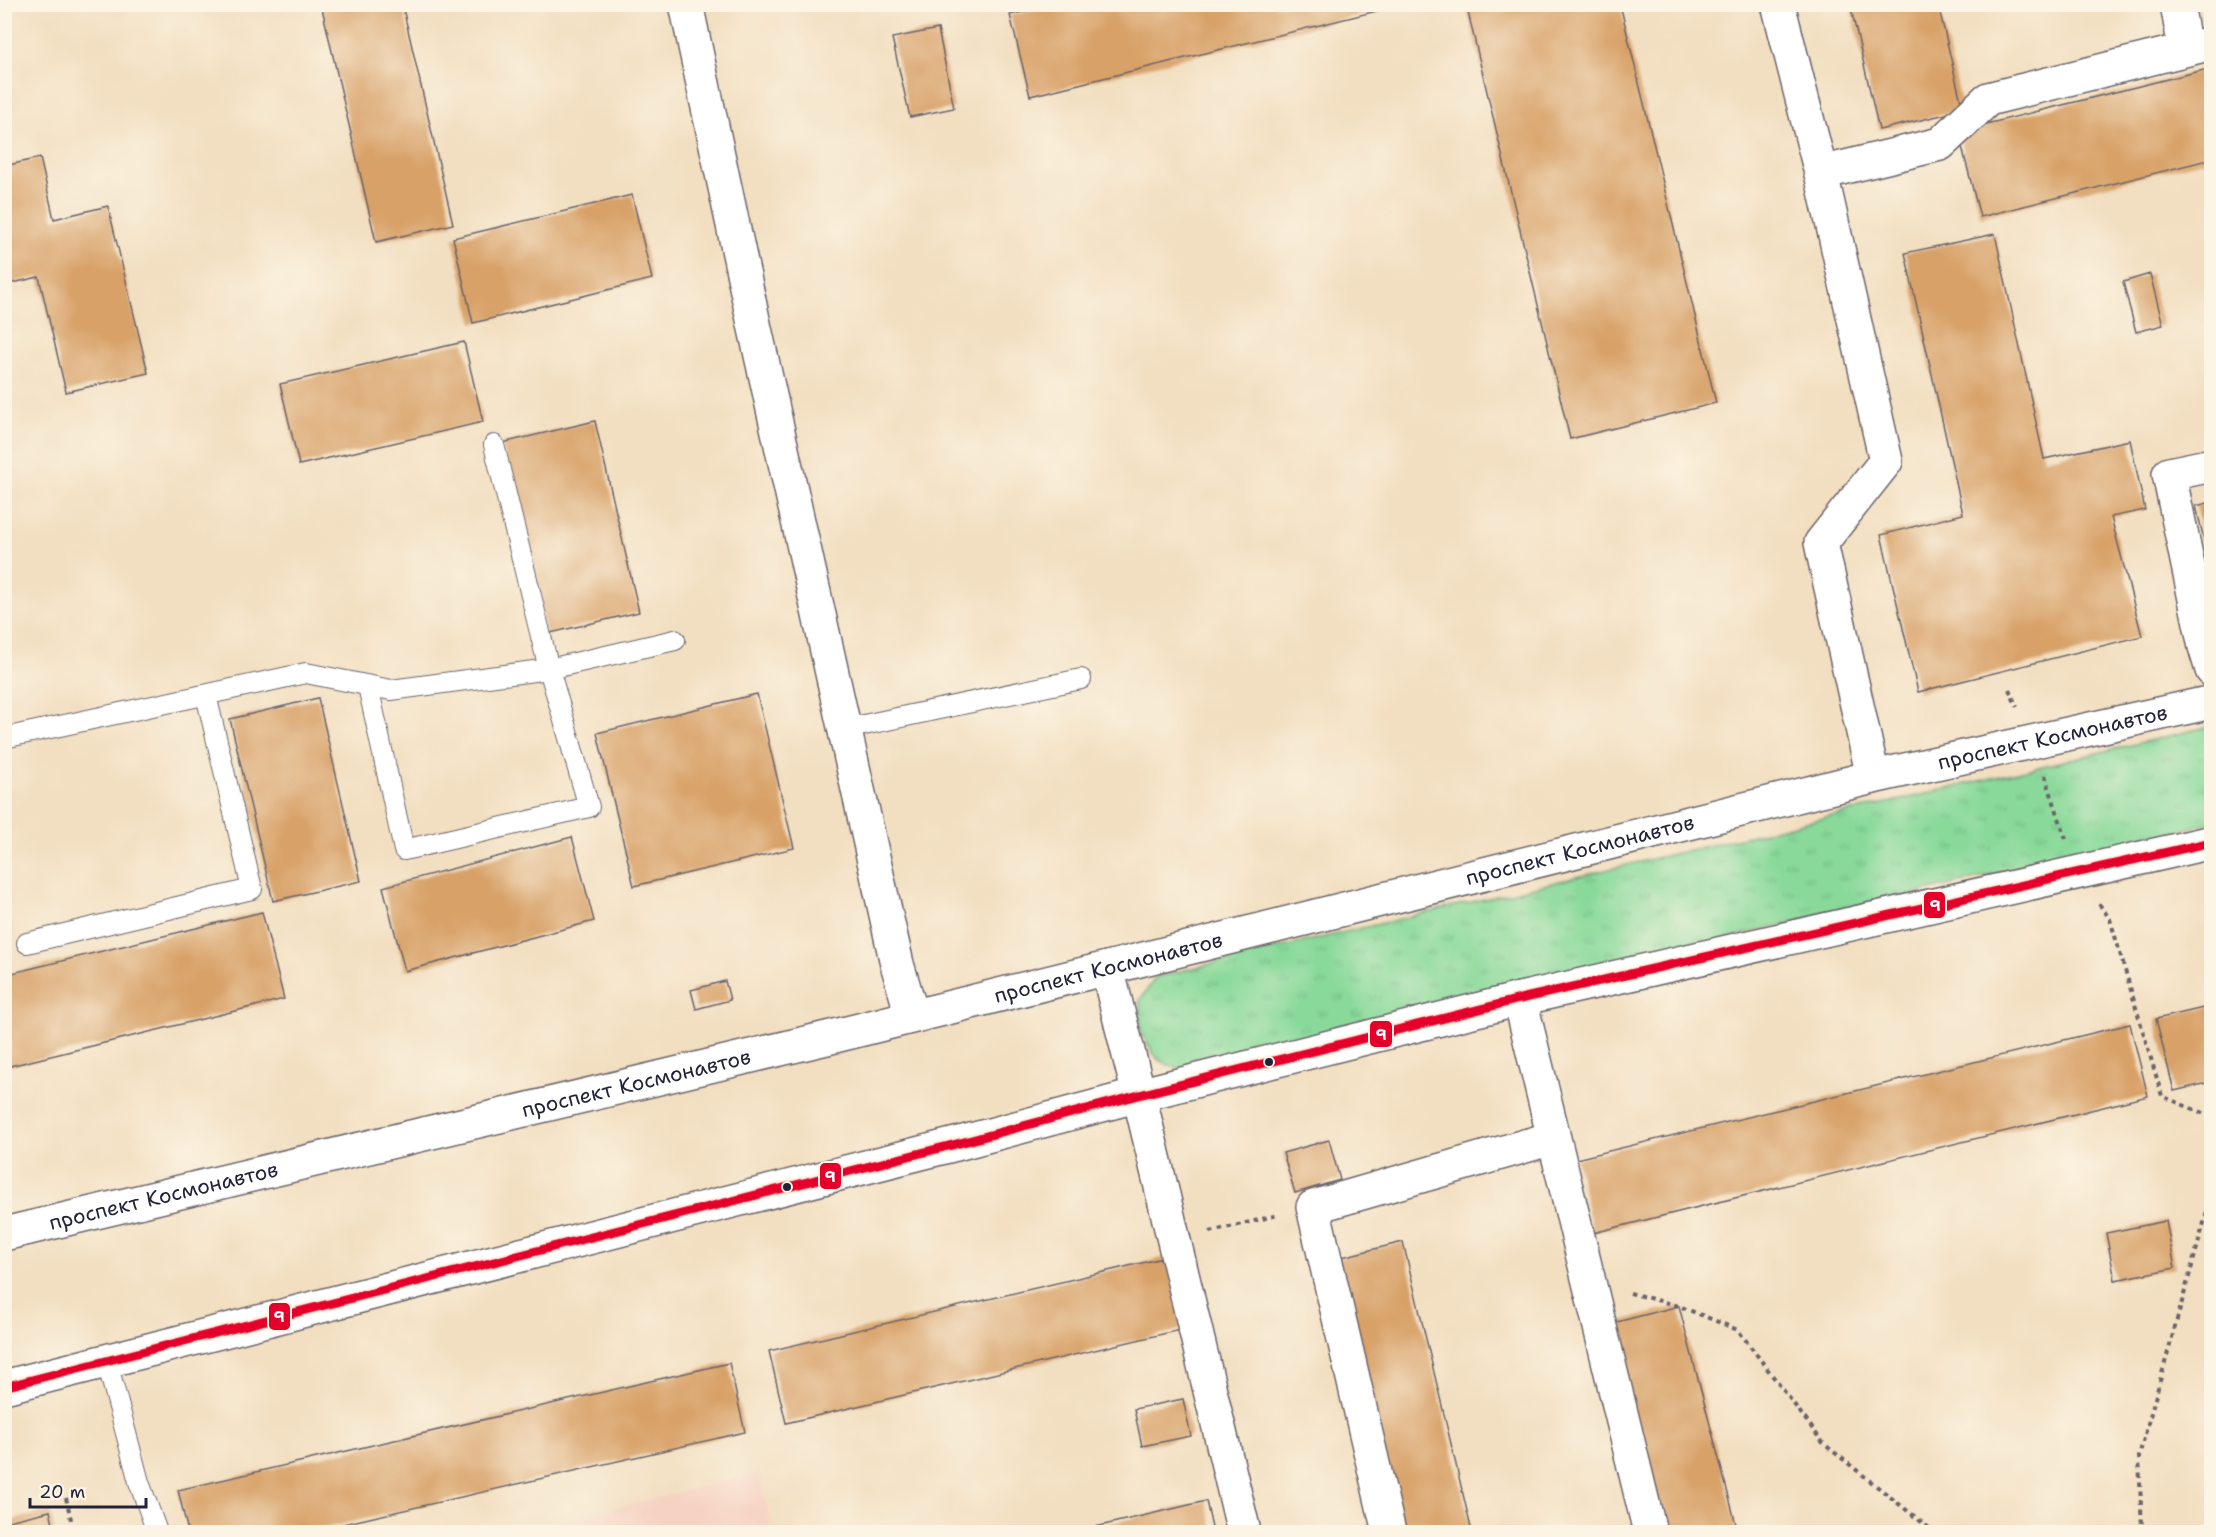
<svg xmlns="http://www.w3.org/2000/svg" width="2216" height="1537" font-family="'Shantell Sans',sans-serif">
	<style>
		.built { fill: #f6d2c3 }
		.grass { fill: url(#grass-tufts); stroke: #557e6a; stroke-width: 1.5 }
		.building { fill: #d8a167 }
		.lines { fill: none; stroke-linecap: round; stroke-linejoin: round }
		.service-casing { stroke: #6b646a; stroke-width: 22 }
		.minor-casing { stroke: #6b646a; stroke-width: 36 }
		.secondary-casing { stroke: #6b646a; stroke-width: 36 }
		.path { stroke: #6b646a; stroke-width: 4; stroke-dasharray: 4.5 4.5; stroke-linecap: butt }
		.service { stroke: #fff; stroke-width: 20 }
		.minor { stroke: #fff; stroke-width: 33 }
		.secondary { stroke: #fff; stroke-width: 33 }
		.bus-1-casing { stroke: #fcf5e5; stroke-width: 14 }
		.bus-1 { stroke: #e4002b; stroke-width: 9 }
		.bus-dot { fill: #22223b; stroke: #fcf5e5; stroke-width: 2 }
		.labels { text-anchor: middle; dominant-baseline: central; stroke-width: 4.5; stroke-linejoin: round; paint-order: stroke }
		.street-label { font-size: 21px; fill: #22223b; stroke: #fcf5e5 }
		.line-badge { stroke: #fcf5e5; stroke-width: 2 }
		.badge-label { font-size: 16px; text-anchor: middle; font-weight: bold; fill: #fff }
	</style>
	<defs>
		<pattern id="grass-tufts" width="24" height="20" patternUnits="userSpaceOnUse" patternTransform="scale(1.5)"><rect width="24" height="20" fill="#88d99a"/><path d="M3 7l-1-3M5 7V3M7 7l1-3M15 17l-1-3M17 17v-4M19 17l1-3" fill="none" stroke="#75ba86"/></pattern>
	</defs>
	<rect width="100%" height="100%" fill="#fcf5e5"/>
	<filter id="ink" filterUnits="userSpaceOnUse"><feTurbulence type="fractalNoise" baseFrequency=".0167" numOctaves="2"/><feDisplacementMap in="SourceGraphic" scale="12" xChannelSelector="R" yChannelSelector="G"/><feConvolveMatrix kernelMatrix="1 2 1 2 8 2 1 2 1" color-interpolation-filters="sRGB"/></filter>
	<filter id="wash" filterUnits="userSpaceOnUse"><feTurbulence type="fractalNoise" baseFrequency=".008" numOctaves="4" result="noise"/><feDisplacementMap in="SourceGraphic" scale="24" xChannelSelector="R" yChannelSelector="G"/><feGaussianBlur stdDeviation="1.35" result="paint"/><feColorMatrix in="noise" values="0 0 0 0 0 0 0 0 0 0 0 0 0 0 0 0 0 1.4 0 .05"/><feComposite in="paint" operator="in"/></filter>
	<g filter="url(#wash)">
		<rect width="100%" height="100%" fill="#f2dec0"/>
		<path class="built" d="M759,1473L773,1532H516Z"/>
		<path class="grass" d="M2211,726V823L1178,1069L1158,1060L1141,1033L1140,1000L1156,977Z"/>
		<g id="blocks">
			<g class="building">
				<path d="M321,4H402L453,224L376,242Z"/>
				<path d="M1466,4H1620L1716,403L1570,439Z"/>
				<path d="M1850,4H1938L1963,110L1879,130Z"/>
				<path d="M1051,5H1380L1381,10L1030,96L1010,15Z"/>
				<path d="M938,29L954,108L910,117L892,38Z"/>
				<path d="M2212,68V159L1980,217L1958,131Z"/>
				<path d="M40,158L54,219L108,206L148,373L66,392L39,277L4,285V166Z"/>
				<path d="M632,195L652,279L473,323L453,238Z"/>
				<path d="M1995,234L2044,459L2130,440L2145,510L2111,517L2142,636L1918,692L1881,535L1963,514L1905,253Z"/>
				<path d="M2150,274L2163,325L2136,332L2123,282Z"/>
				<path d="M464,342L483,422L299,465L280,384Z"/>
				<path d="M595,421L639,612L546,634L502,443Z"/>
				<path d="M2212,502V569H2211L2196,506Z"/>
				<path d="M757,694L794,848L634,886L597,733Z"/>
				<path d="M318,698L361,881L273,901L230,719Z"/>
				<path d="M572,837L594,921L405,971L383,887Z"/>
				<path d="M262,912L284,999L10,1066L4,1044V975Z"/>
				<path d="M725,981L730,1000L696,1009L691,990Z"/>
				<path d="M2212,1006V1082L2174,1091L2156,1019Z"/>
				<path d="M2130,1024L2148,1096L1593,1233L1576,1159Z"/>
				<path d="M1329,1140L1340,1180L1295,1193L1283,1153Z"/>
				<path d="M2166,1221L2175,1268L2115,1280L2106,1233Z"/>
				<path d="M1403,1242L1472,1532H1403L1338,1258Z"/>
				<path d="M1167,1257L1184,1329L786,1423L769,1351Z"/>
				<path d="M1679,1306L1738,1532H1663L1609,1324Z"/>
				<path d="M729,1363L745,1432L308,1532H188L178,1490Z"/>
				<path d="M1183,1399L1191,1436L1142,1446L1134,1409Z"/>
				<path d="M1206,1501L1213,1532H1074Z"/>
				<path d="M50,1511L55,1532H4V1522Z"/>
			</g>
		</g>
	</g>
	<g filter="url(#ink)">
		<use href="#blocks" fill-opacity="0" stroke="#6b646a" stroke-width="1.5"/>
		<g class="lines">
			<defs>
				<g id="service">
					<path d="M368,686L404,850L589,807L549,669L494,445"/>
					<path d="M845,729L1081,679"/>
					<path d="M4,738L306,673L391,690L549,669L675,640"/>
					<path d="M27,943L252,889L206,695"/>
					<path d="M107,1362L139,1482L157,1532"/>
				</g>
				<g id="minor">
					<path d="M1778,4L1821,173L1886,461L1821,543L1873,777"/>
					<path d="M2177,4L2185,49"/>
					<path d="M1821,173L1940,144L1988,99L2212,43"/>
					<path d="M2212,465L2169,474L2205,647L2212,670"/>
					<path d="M1520,999L1650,1532"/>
					<path d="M1139,1095L1244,1532"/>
					<path d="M1389,1532L1313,1207L1553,1138"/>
				</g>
				<g id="secondary">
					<path d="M686,4L754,324L897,964L912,1015"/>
					<path d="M1107,968L1139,1095"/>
					<path id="s1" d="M4,1234L831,1037L1873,777L2212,702"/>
					<path d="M4,1387L960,1143L1139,1095L1520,999L2212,842"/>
				</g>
			</defs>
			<use href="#service" class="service-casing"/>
			<use href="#minor" class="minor-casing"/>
			<use href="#secondary" class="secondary-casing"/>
			<g class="path">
				<path d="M2009,689L2017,707"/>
				<path d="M2045,775L2066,839"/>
				<path d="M2099,904L2110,919L2162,1096L2212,1117"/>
				<path d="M1210,1232L1278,1215"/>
				<path d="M1630,1293L1679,1306L1738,1330L1824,1444L1934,1532"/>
				<path d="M66,1498L74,1532"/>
				<path d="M2142,1532L2139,1456L2212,1194"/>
			</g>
			<use href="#service" class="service"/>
			<use href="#minor" class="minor"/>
			<use href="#secondary" class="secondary"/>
			<defs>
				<path id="bus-1" d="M4,1387L960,1143L1139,1095L1520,999L2212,842"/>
			</defs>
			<use href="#bus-1" class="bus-1-casing"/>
			<use href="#bus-1" class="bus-1"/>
		</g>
	</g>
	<g class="bus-dot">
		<circle cx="1269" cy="1062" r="5"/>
		<circle cx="787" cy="1187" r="5"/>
	</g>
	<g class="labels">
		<g class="street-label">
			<text stroke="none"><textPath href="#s1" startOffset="2108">проспект Космонавтов</textPath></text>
			<text stroke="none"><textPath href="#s1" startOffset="1622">проспект Космонавтов</textPath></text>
			<text stroke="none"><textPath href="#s1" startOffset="1136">проспект Космонавтов</textPath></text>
			<text stroke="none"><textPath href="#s1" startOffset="650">проспект Космонавтов</textPath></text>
			<text stroke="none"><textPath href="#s1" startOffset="164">проспект Космонавтов</textPath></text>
		</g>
	</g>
	<g class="line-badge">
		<rect x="1923" y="891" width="23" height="28" rx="6" fill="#e4002b"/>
		<rect x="1369" y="1020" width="24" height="28" rx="6" fill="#e4002b"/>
		<rect x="819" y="1162" width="23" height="28" rx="6" fill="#e4002b"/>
		<rect x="268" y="1302" width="23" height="29" rx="6" fill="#e4002b"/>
	</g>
	<g class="badge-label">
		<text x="1935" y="911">9</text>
		<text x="1381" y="1040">9</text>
		<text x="830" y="1182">9</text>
		<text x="279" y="1322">9</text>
	</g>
	<rect width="2216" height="1537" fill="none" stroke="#fcf5e5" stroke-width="24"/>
	<path d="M30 1498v9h116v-9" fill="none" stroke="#22223b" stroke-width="3"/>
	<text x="39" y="1498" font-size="18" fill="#22223b" stroke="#fcf5e5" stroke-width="4.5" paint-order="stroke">20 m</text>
</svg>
